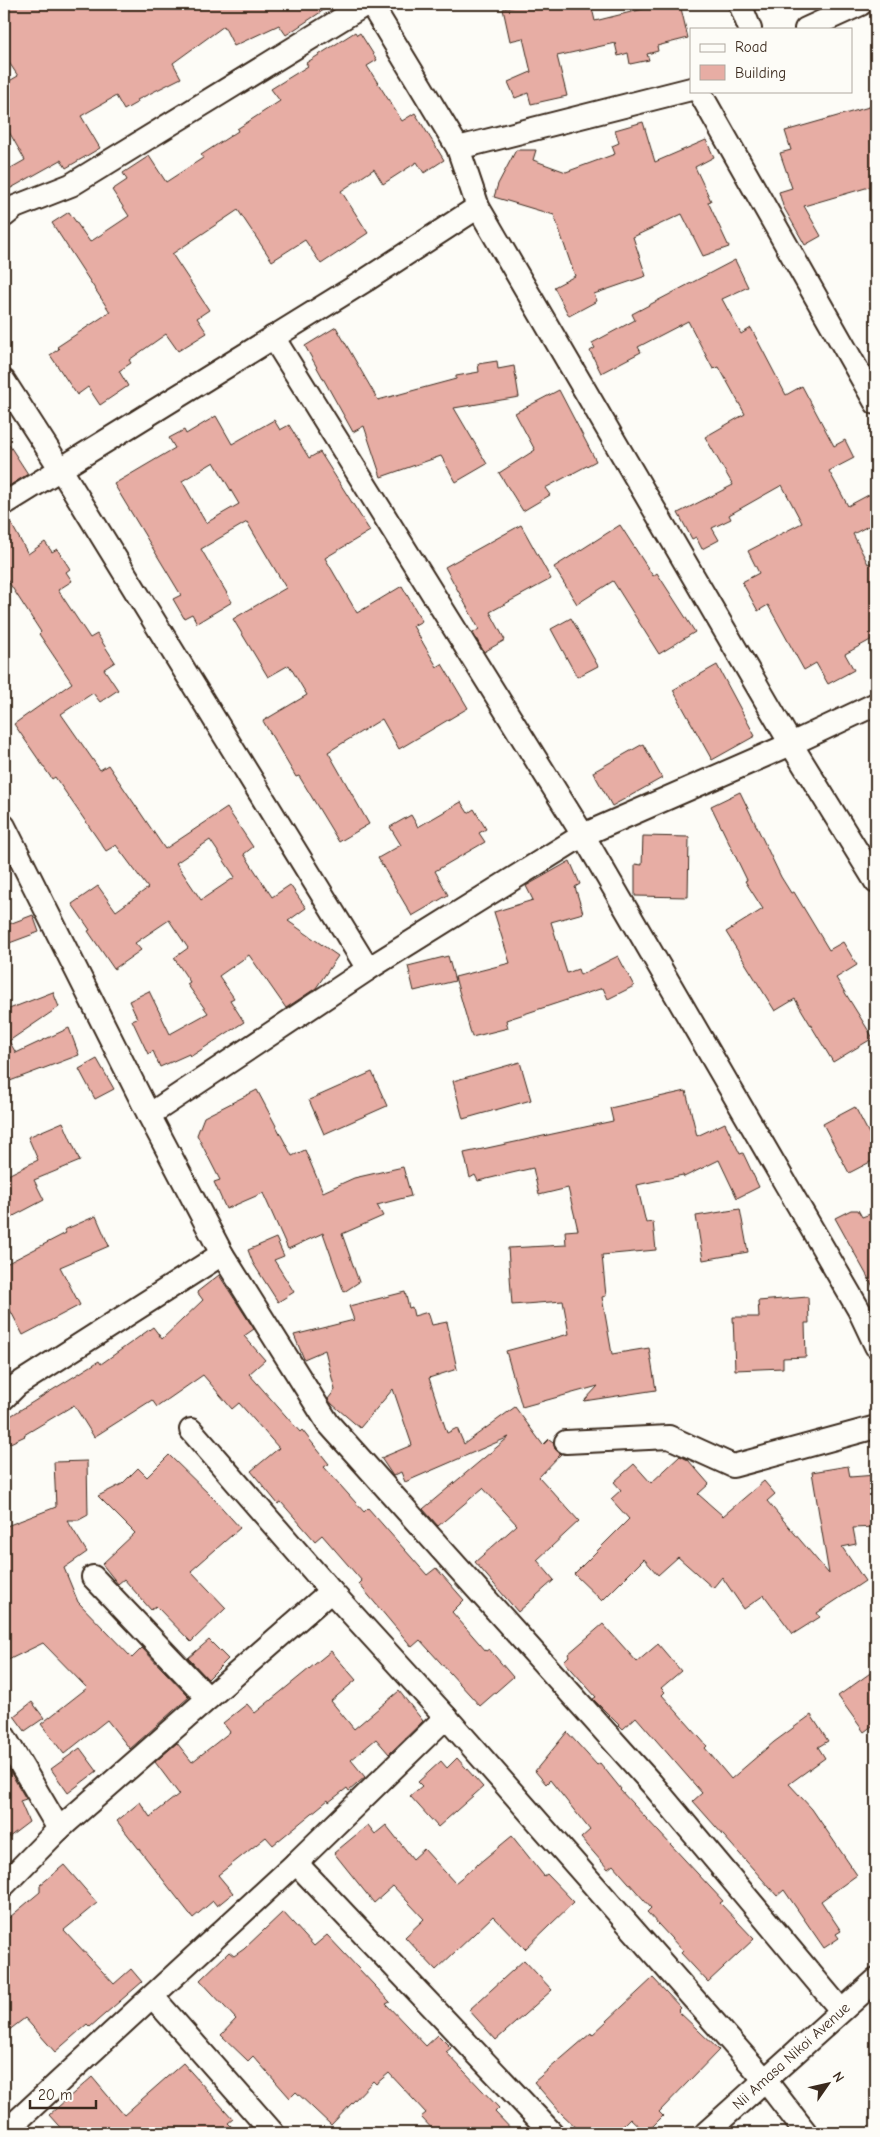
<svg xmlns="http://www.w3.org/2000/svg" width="880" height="2137" font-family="'Comic Neue',sans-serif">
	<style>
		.building { fill: #e7ada4; stroke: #3b2a1e; fill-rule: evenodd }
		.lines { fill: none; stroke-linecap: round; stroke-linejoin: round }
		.minor-casing { stroke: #3b2a1e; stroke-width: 26 }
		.minor { stroke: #fdfcf7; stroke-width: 22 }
		.labels { text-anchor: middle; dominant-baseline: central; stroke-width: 4.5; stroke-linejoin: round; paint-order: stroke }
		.street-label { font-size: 15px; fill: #3b2a1e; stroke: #fdfcf7 }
	</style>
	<rect width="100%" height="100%" fill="#fdfcf7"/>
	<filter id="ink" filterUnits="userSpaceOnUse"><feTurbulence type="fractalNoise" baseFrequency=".02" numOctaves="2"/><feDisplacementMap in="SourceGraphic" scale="10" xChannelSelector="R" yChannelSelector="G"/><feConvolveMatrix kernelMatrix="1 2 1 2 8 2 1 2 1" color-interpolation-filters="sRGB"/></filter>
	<g filter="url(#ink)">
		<g class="building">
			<path d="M4,4H333L286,35L279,25L234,46L224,26L173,63L181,78L137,100L138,102L124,110L116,96L81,116L100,148L66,168L61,160L4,192V172L25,160L4,123V84L18,76L4,55Z"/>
			<path d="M527,4H591L595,21L663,4H680L688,38L657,46L658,51L647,54L649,60L630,64L628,53L618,56L615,43L557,56L567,96L531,104L528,93L515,98L508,82L531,72L523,38L510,41L503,9Z"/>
			<path d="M355,32L357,35L360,33L377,60L367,66L402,121L415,113L444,160L424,173L417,162L383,184L374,169L341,191L368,233L321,264L305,240L272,261L238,210L172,254L209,310L197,318L207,333L178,351L166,334L129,360L131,363L119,371L128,386L100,405L88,387L77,395L50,355L59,349L57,347L110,312L52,223L69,212L90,242L129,216L112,190L127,180L123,173L149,156L166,182L203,158L201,155L238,131L237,129L280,101L271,89L308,66L306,63Z"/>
			<path d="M876,105V185L804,206L821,236L805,245L783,206L779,192L792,188L780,153L791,150L785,131Z"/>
			<path d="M643,122L655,162L706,140L714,157L695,167L711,201L708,202L729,247L703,256L682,214L633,237L646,276L594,294L597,301L569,316L554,287L575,276L554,215L494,197L498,184L516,150H536L533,160L566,172L615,154L612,146L619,143L615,130Z"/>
			<path d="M735,260L748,287L722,299L741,334L751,328L786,395L802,386L834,446L845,440L854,458L829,471L848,506L876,491V522L853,534L868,564L876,560V637L845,654L854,670L828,684L816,663L804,670L768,605L758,611L742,582L759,573L748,551L802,523L782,485L729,515L731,519L712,528L719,540L702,549L696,537L692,539L678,513L733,485L705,437L745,414L719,367L713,369L688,321L638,347L641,352L601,373L590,351L595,348L592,343L635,320L632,314Z"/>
			<path d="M336,327L378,400L456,379V376L479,372L478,364L497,361L498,369L514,366L519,397L454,408L487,464L456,482L441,456L381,477L364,426L353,432L305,346Z"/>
			<path d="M559,390L596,461L545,488L550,495L523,511L499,473L535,450L515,413Z"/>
			<path d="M216,416L232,444L274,420L280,430L289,425L309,458L320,452L370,531L325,558L357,613L402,586L422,621L413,626L437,667L442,664L468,708L399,749L382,719L328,752L369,824L339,842L299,776L296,777L263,721L307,695L289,665L268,677L233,619L286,588L247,522L201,549L232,602L197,623L192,614L184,618L173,599L181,595L114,484L175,448L169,438L184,430L186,434ZM214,462L239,504L206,523L182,481Z"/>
			<path d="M4,437L28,474L4,489Z"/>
			<path d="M7,516L28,554L45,542L52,552L57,549L70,569L66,572L72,581L58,590L90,638L97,634L115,662L104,669L118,690L100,702L93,693L61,714L100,770L108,765L165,849L227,808L253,847L244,854L272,897L290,885L306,908L288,921L338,956L316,988L286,1008L249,955L219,976L234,998L230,1000L244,1022L190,1057L189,1054L160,1067L153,1051L148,1054L132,1020L137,1018L129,1001L149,991L170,1034L208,1013L187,984L190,982L174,958L188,948L169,920L135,943L141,950L114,969L88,931L90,930L72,904L98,886L116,911L148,888L116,845L106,851L55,777L52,779L14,724L72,683L39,634L41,632L4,575V517ZM210,840L235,877L201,900L176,863Z"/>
			<path d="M521,525L551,579L490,612L505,640L484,652L473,633L479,629L445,567Z"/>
			<path d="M620,525L653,576L657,573L695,632L659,654L613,581L577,604L554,567Z"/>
			<path d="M571,618L598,666L577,677L551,629Z"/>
			<path d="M717,665L755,736L712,760L673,690Z"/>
			<path d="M643,744L662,778L612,806L593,772Z"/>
			<path d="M740,792L781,877L791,893L794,892L829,950L843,942L857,965L836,978L873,1038L833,1062L795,999L775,1011L726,932L763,909L745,881L747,880L711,806Z"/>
			<path d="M461,802L468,813L474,809L486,829L479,833L485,842L435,871L448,895L412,916L378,858L401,845L390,827L411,815L418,827Z"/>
			<path d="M643,836L689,837L688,897L635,896V864L642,865Z"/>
			<path d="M570,861L580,884L575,887L583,913L551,922L567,973L578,969L580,975L618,956L634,986L608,999L603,988L506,1020L508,1028L472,1037L455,977L510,963L494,912L533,900L526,886Z"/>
			<path d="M33,915L39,932L4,945V926Z"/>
			<path d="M448,956L455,981L414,991L408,966Z"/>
			<path d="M53,992L59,1007L9,1041L16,1053L69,1028L79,1055L10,1081L4,1064V1011Z"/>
			<path d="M97,1059L114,1089L95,1099L79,1069Z"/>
			<path d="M520,1062L531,1100L463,1119L453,1081Z"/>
			<path d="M372,1072L387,1106L324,1134L309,1100Z"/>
			<path d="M257,1090L292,1156L305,1150L323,1192L354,1178L403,1167L411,1196L377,1205L383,1216L342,1234L359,1282L344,1292L323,1233L288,1249L263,1193L226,1209L214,1182L220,1180L197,1135L204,1117Z"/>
			<path d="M686,1091L697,1136L725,1123L740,1154L743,1153L759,1187L737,1198L719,1160L684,1177L683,1175L637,1185L646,1223L653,1222L656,1250L602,1255L606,1296L602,1297L612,1354L649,1348L656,1390L584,1401L598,1386L522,1407L506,1351L569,1334L563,1301L512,1305L508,1248L566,1245L565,1231L578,1230L568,1188L539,1195L533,1168L478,1181L475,1175L470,1178L464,1153L613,1121L610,1108Z"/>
			<path d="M855,1107L876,1147V1159L849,1173L823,1124Z"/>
			<path d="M63,1122L80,1161L34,1180L44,1200L4,1221V1177L38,1160L28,1137Z"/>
			<path d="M740,1209L748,1252L703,1260L696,1216Z"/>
			<path d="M851,1210H858L862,1217L876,1212V1292L835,1218Z"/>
			<path d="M96,1216L109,1246L60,1267L80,1305L23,1335L4,1298V1265L66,1233L64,1230Z"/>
			<path d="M276,1238L284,1256L274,1260L294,1292L278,1302L253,1263L248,1250Z"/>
			<path d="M219,1275L254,1329L244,1336L265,1360L249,1374L300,1432L302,1430L329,1464L324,1467L364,1512L368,1508L427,1575L436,1568L464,1600L452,1612L486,1651L489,1649L513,1677L480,1706L420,1640L412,1647L359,1584L362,1581L322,1535L315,1541L281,1502L278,1504L251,1471L279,1448L239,1403L232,1409L203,1375L157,1407L152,1400L94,1437L74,1405L24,1435L25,1436L4,1446V1420L99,1361L101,1364L153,1327L162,1339L203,1300L197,1292Z"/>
			<path d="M405,1292L409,1308L412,1307L414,1316L428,1312L432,1325L447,1322L457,1369L429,1378L447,1433L457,1428L464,1444L515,1407L543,1445L549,1439L553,1442L555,1449L561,1454L539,1477L579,1521L537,1560L554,1580L518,1612L475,1562L517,1525L483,1488L438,1526L423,1509L509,1437L405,1482L401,1472L393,1476L381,1458L412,1445L393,1389L360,1428L332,1404L328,1399L335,1390L325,1350L304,1359L294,1335L354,1320L349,1306Z"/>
			<path d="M808,1297L809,1323H805L806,1357L783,1358V1368L735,1370L733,1317H759L758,1301Z"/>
			<path d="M169,1455L214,1499L240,1528L191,1571L226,1608L191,1642L156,1606L151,1610L124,1579L118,1584L102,1564L135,1533L98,1496L122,1484L138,1468L147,1477Z"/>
			<path d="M680,1456L688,1460L709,1484L698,1494L723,1516L764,1481L775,1494L767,1501L829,1574L812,1472L848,1466L850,1477L876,1475V1527L853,1528L856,1544L842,1547L865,1581L817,1613L820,1617L793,1634L764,1595L744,1609L722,1577L713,1588L678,1557L658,1575L644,1559L602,1601L574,1574L629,1519L611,1499L621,1490L614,1482L634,1464L651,1483Z"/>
			<path d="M87,1461L88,1515L79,1520H67L87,1552L64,1568L78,1602L132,1658L142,1648L189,1697L130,1749L107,1720L64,1754L41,1724L87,1688L43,1643L4,1662V1527L56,1507L54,1462Z"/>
			<path d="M603,1624L637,1662L658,1644L681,1671L661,1688L665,1692L662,1695L707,1746L705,1748L731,1779L774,1742L811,1715L828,1741L818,1747L825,1758L789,1784L812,1809L857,1875L821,1901L841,1931L836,1934L839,1938L824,1948L784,1890L777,1896L693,1801L702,1793L636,1717L623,1729L593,1699L596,1697L564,1661L569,1656L568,1654Z"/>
			<path d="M209,1640L228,1659L208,1679L188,1658Z"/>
			<path d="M331,1651L356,1680L331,1701L354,1729L399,1691L423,1721L389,1754L376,1739L351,1760L365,1777L349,1791L347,1788L329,1802L328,1800L273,1845L266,1837L218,1875L233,1893L217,1906L213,1901L193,1918L117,1821L140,1802L150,1817L179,1794L155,1762L177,1743L192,1762L230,1732L223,1723L247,1704L255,1713Z"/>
			<path d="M876,1669V1723L864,1732L838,1696Z"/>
			<path d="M32,1702L44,1718L25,1731L14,1716Z"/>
			<path d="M567,1732L597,1765L600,1763L621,1789L620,1790L723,1901L720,1903L754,1939L708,1982L681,1953L683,1951L647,1912L651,1908L613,1865L608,1869L581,1838L590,1830L550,1780L546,1784L535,1771Z"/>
			<path d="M80,1748L97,1771L68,1793L51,1769Z"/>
			<path d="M457,1758L483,1787L438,1827L410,1796L422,1786L418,1782L441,1761L447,1768Z"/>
			<path d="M4,1761L26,1799L20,1801L29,1822L4,1841Z"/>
			<path d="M368,1825L375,1834L386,1825L413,1859L424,1849L455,1883L512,1836L544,1876L547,1874L574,1902L525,1949L493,1916L436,1970L405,1937L424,1919L393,1886L374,1903L334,1853Z"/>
			<path d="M64,1865L97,1903L64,1930L114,1984L131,1969L142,1982L90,2027L87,2024L55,2052L25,2018L4,2034V1922L40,1892V1885Z"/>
			<path d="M283,1912L314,1946L327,1935L390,2002L386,2004L426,2046L438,2035L451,2048L446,2052L499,2108L495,2112L515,2133H436L421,2117L426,2113L389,2073L376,2084L373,2081L331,2125L296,2092L290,2098L253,2056L248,2061L221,2035L236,2019L200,1980L229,1952L234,1956L244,1949Z"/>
			<path d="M524,1960L552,1990L496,2040L469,2010Z"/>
			<path d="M653,1978L681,2008L678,2011L719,2050L659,2112L663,2116L646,2133L630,2118L615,2133H582L560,2112L534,2082L591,2033L592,2035Z"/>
			<path d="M183,2063L233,2119L228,2123L238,2133H65L49,2115L92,2077L124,2115Z"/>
		</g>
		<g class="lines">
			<defs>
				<g id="minor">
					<path d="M371,4L458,148L478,207L791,744L876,882"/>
					<path d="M740,4L750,29"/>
					<path d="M806,29L861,4"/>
					<path d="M699,91L876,403"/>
					<path d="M458,148L691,89"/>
					<path d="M4,216L15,207L71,185L366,4"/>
					<path d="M273,337L583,835L859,1310L876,1346"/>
					<path d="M4,381L60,468L368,969"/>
					<path d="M4,504L366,280L478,207"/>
					<path d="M4,826L149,1115L222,1254L328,1423L652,1784L841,2010"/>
					<path d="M149,1115L368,969L583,835L791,744L876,704"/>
					<path d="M4,1398L17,1385L222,1254"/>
					<path d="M191,1430L331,1591L446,1717L765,2080L806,2133"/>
					<path d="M566,1442L669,1437L733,1466L876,1427"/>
					<path d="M93,1577L208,1698"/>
					<path d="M4,1736L59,1829"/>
					<path d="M296,1863L552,2133"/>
					<path d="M4,1885L59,1829L331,1591"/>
					<path d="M153,1997L273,2133"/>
					<path d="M4,2133L296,1863L446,1717"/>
					<path d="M706,2133L876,1980"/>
				</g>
			</defs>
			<use href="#minor" class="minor-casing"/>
			<use href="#minor" class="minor"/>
		</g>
	</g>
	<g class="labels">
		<g class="street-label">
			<text transform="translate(791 2056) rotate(-42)">Nii Amasa Nikoi Avenue</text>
		</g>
	</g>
	<rect width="880" height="2137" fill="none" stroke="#fdfcf7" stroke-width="20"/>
	<rect x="10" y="10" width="860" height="2117" fill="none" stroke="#3b2a1e" stroke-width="2" filter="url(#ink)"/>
	<rect x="690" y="28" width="162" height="65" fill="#fdfcf7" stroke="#afa8a0"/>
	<rect x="700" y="44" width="25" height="8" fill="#fdfcf7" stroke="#afa8a0"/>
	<text x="735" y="52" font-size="15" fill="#3b2a1e">Road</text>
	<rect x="700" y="65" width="25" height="15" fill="#e7ada4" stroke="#afa8a0"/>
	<text x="735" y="78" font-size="15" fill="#3b2a1e">Building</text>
	<g transform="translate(828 2084) rotate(56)" stroke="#fdfcf7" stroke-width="4" paint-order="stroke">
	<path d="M0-4L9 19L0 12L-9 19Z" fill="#3b2a1e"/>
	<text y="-8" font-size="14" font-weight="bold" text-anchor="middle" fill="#3b2a1e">N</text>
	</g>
	<path d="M30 2100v8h66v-8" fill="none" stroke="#3b2a1e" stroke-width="2.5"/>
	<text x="38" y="2100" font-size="15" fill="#3b2a1e" stroke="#fdfcf7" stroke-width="4" paint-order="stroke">20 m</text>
</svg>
